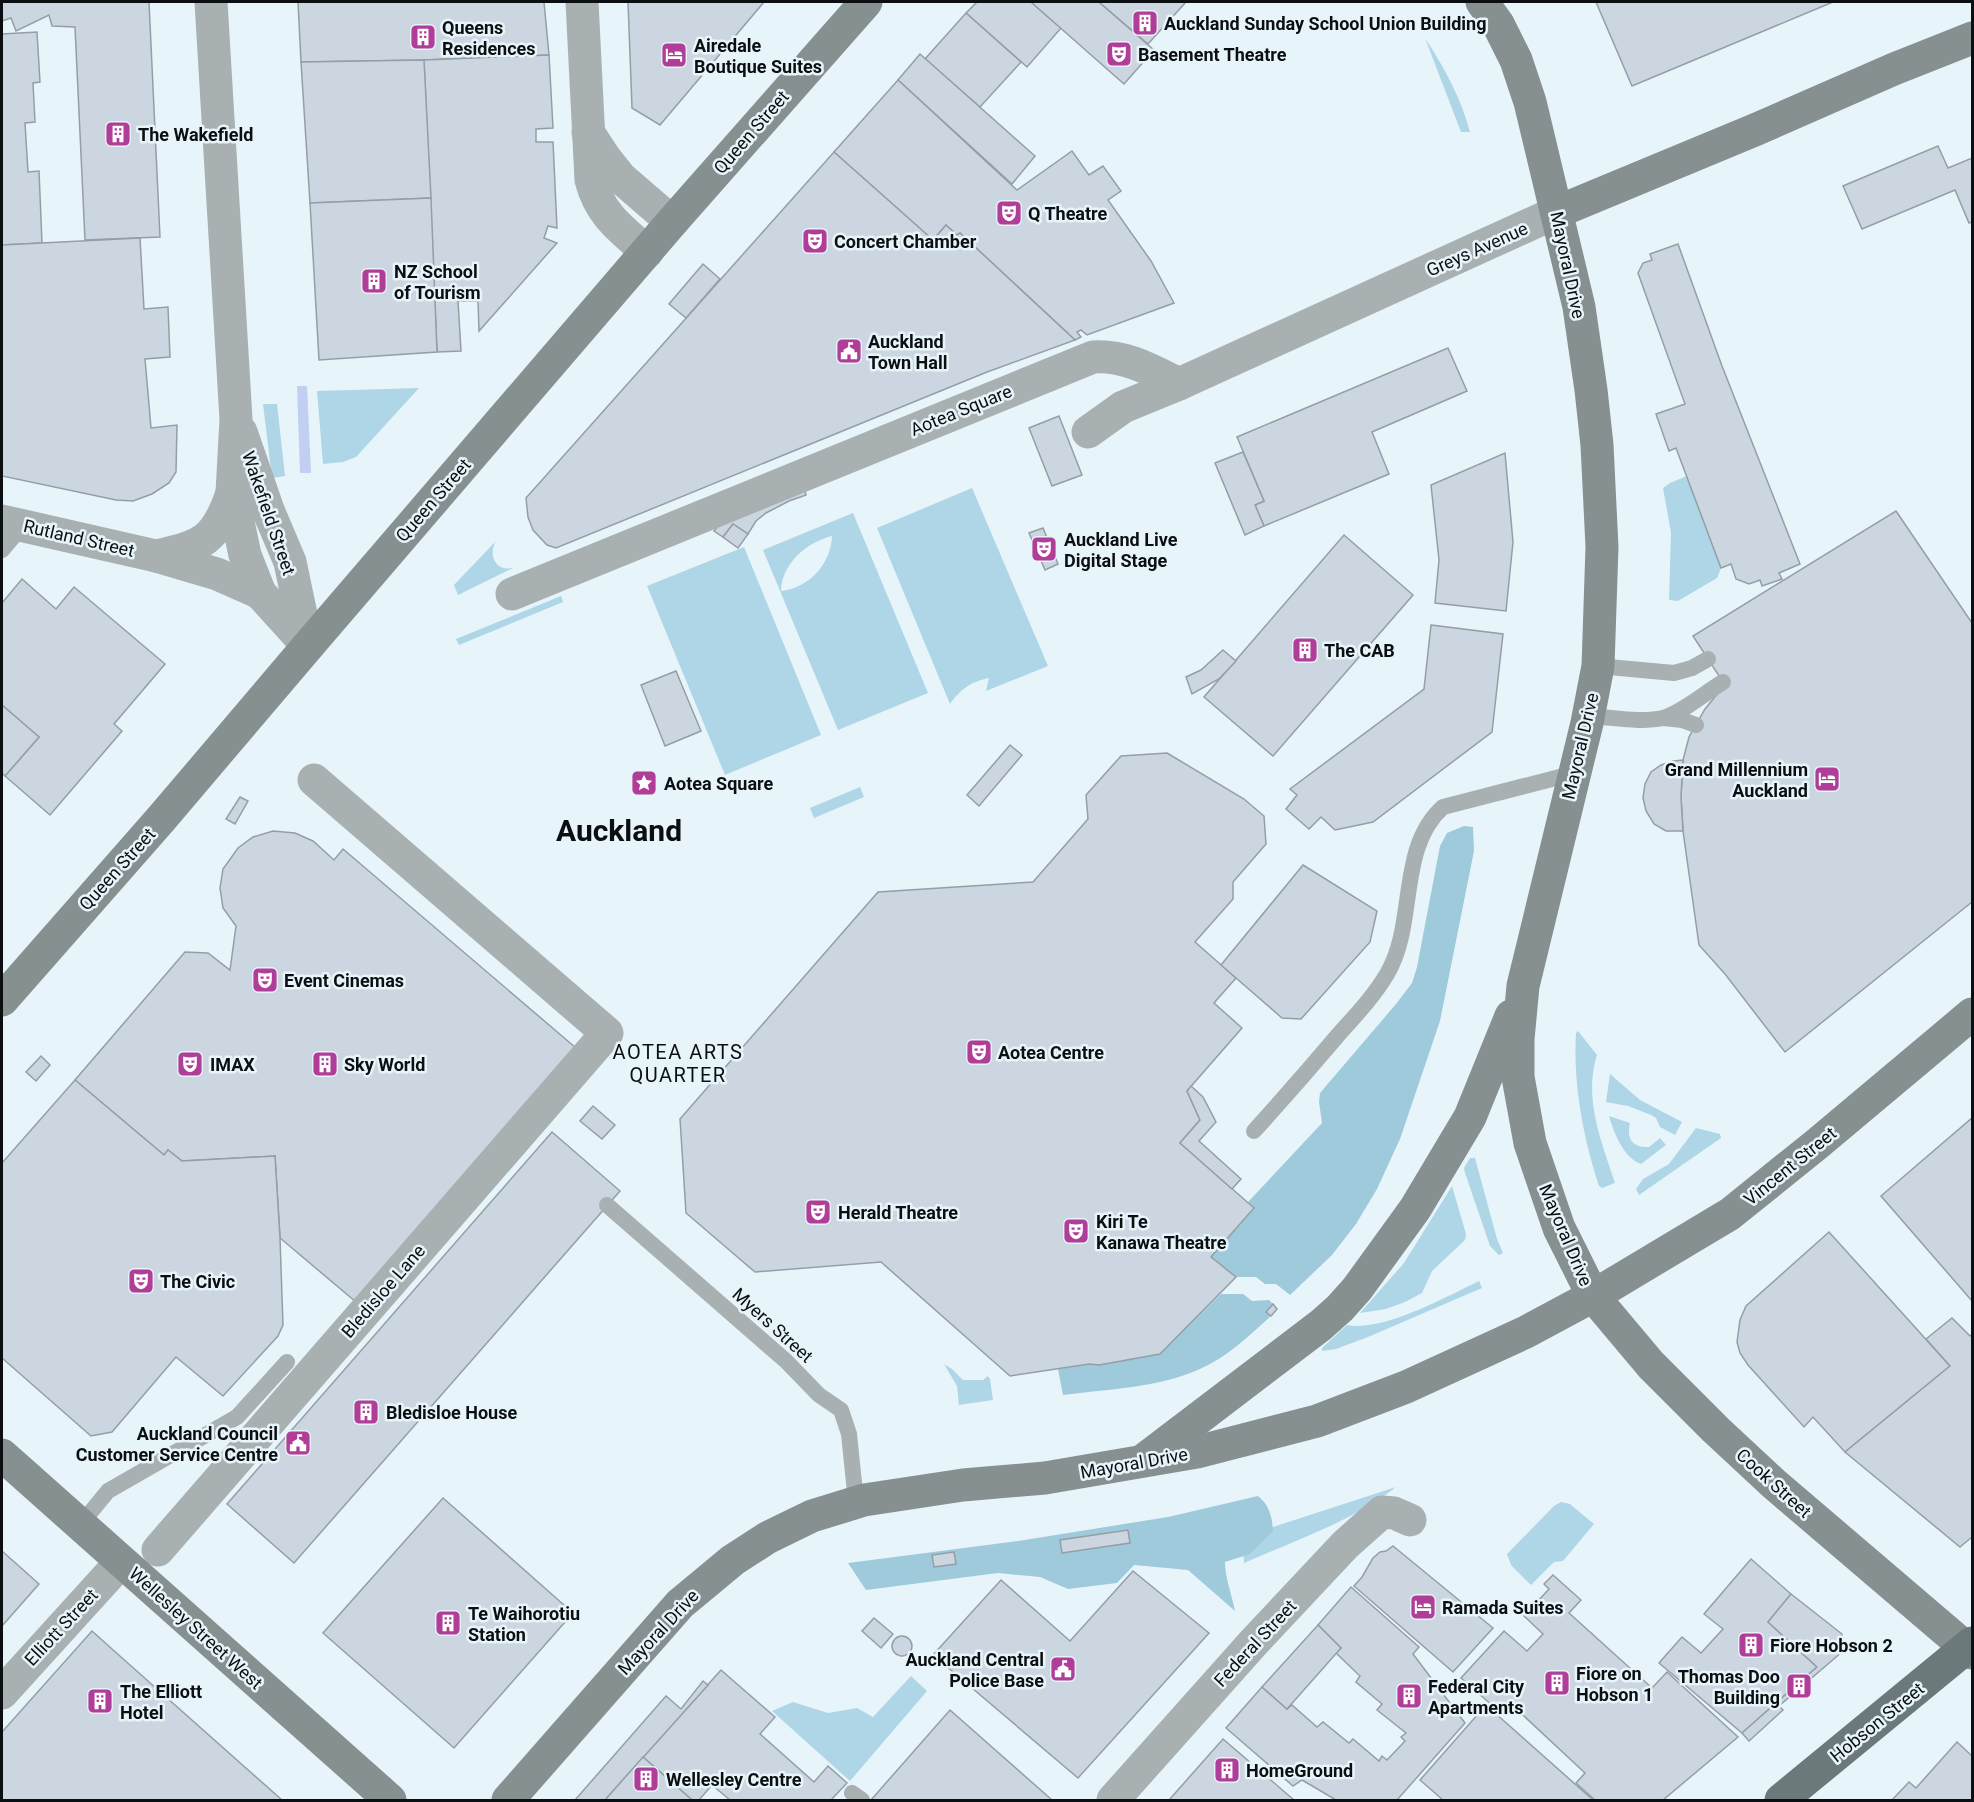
<svg xmlns="http://www.w3.org/2000/svg" width="1974" height="1802" font-family="Roboto,sans-serif">
	<style>
		.green { fill: #aed6e6; fill-rule: evenodd }
		.forest { fill: #9fcadb }
		.water { fill: #c2cff3 }
		.building { fill: #ccd6e0; stroke: #949ea7; stroke-width: 1.5 }
		.lines { fill: none; stroke-linecap: round; stroke-linejoin: round }
		.lane { stroke: #a9b0b1; stroke-width: 16 }
		.street { stroke: #a9b0b1; stroke-width: 33 }
		.secondary { stroke: #869091; stroke-width: 33 }
		.primary { stroke: #6c797a; stroke-width: 33 }
		.labels { text-anchor: middle; dominant-baseline: central; stroke-width: 5; stroke-linejoin: round; paint-order: stroke }
		.poi-label { font-size: 18px; font-weight: bold; fill: #0b0f11; stroke: #e7f5fb; text-anchor: start }
		.street-label { font-size: 18px; fill: #0b0f11; stroke: #e7f5fb }
		.neighbourhood-label { font-size: 20px; letter-spacing: 1.5px; fill: #0b0f11; stroke: #e7f5fb }
		.town-label { font-size: 30px; font-weight: bold; fill: #0b0f11; stroke: #e7f5fb }
	</style>
	<rect width="100%" height="100%" fill="#e7f5fb"/>
	<g class="green">
		<path d="M1425,38C1444,67 1461,98 1470,132H1461Z"/>
		<path d="M419,388L356,457L343,462L323,464L317,391Z"/>
		<path d="M263,404H277L285,476L272,478Z"/>
		<path d="M1687,476L1721,568L1717,578L1678,601L1669,600L1671,533L1663,488L1670,483Z"/>
		<path d="M972,488L1048,666L986,691L989,678C970,682 961,689 950,704L877,528Z"/>
		<path d="M853,513L928,693L838,730L763,550ZM832,536C831,564 809,588 781,591C782,563 807,542 832,536Z"/>
		<path d="M496,541C487,555 497,574 515,567L458,595L454,585Z"/>
		<path d="M744,547L821,735L725,775L647,586Z"/>
		<path d="M561,596L563,602L459,645L456,639Z"/>
		<path d="M860,787L864,797L814,818L810,808Z"/>
		<path d="M1578,1031L1597,1055C1583,1098 1602,1143 1615,1183L1602,1188L1599,1186C1583,1137 1573,1084 1576,1033Z"/>
		<path d="M1610,1074L1640,1100L1682,1122L1675,1135L1660,1127L1656,1118L1651,1115L1628,1106L1606,1102Z"/>
		<path d="M1609,1116L1630,1123C1626,1139 1633,1148 1649,1147L1660,1138L1666,1145L1641,1164C1623,1157 1614,1133 1609,1116Z"/>
		<path d="M1696,1128L1720,1134L1721,1138L1639,1195L1636,1189L1643,1179L1669,1164Z"/>
		<path d="M1470,1158H1475L1497,1239L1503,1253L1499,1255L1490,1246L1465,1173L1464,1168Z"/>
		<path d="M1452,1186L1466,1234L1465,1240L1432,1271L1422,1293L1405,1302L1386,1309L1360,1313L1404,1263Z"/>
		<path d="M1479,1281L1482,1288L1368,1337L1336,1349L1322,1351V1348L1347,1325C1383,1332 1446,1297 1479,1281Z"/>
		<path d="M944,1364L952,1369L963,1380H983L988,1376L990,1379L993,1400L959,1405L957,1386Z"/>
		<path d="M1396,1487C1351,1522 1296,1540 1244,1563L1242,1537Z"/>
		<path d="M1561,1502L1570,1504L1594,1524L1563,1561L1554,1562L1531,1585L1511,1565L1507,1554L1554,1506Z"/>
		<path d="M911,1676L927,1691L850,1781L772,1711L793,1702L828,1713L857,1708L873,1717Z"/>
	</g>
	<g class="forest">
		<path d="M1464,826L1473,827L1474,851L1440,1021L1400,1139L1377,1189L1356,1224L1332,1255L1290,1295L1276,1284H1265L1256,1277H1236L1211,1257L1254,1209L1248,1202L1322,1123L1319,1102L1320,1093L1396,1004L1412,983L1417,967L1440,846L1447,833Z"/>
		<path d="M1221,1294H1243L1252,1301L1269,1300L1273,1304L1266,1312L1271,1316C1250,1335 1226,1358 1200,1369C1158,1388 1108,1389 1063,1395L1058,1369L1089,1364L1099,1365L1160,1354Z"/>
		<path d="M1258,1496C1270,1506 1272,1517 1273,1531L1250,1554L1225,1562C1225,1578 1232,1595 1235,1611L1188,1570L1134,1565L1117,1583L1068,1589L1040,1577L998,1573L866,1590L848,1563L1018,1541L1168,1517Z"/>
	</g>
	<path class="water" d="M297,386H307L311,473H300Z"/>
	<g class="building">
		<path d="M2,2H149L160,237L85,240L75,27L52,26L49,15L16,31L11,18L2,21Z"/>
		<path d="M298,2H544L549,55L424,60L301,62Z"/>
		<path d="M628,2H764L660,125L632,108Z"/>
		<path d="M977,2H1031L1061,28L1027,67L966,13Z"/>
		<path d="M1031,2H1099L1154,50L1124,84Z"/>
		<path d="M1099,2H1186L1148,44Z"/>
		<path d="M1596,2H1833L1632,86Z"/>
		<path d="M966,13L1021,62L980,107L925,59Z"/>
		<path d="M37,32L40,82L33,83L35,122L25,123L28,172L39,171L42,243L2,245V34Z"/>
		<path d="M920,54L1035,156L1012,184L898,80Z"/>
		<path d="M549,55L553,128L536,129V142H553L557,228L548,226L544,238L557,243L479,331L478,301H458L461,351L437,352L424,60Z"/>
		<path d="M424,60L431,198L310,203L301,62Z"/>
		<path d="M898,80L1017,190L1072,151L1089,175L1103,166L1121,191L1108,200L1151,261L1174,303L1087,335L1081,330L1077,332L1081,337L1075,340L960,233L957,235L946,225L933,240L834,152Z"/>
		<path d="M1938,146L1948,168L1972,158V222L1969,223L1955,190L1862,229L1843,186Z"/>
		<path d="M834,152L933,240L946,225L957,235L960,233L1075,340L987,372L556,548L547,545L533,530L528,517L526,498Z"/>
		<path d="M431,198L437,352L319,360L310,203Z"/>
		<path d="M140,238L144,309L168,307L170,357L145,359L151,428L177,425L176,472L169,483L152,494L133,501L116,500L2,476V245Z"/>
		<path d="M1678,244L1722,366L1800,564L1779,573L1782,579L1762,586L1760,580L1749,584L1736,579L1731,564L1721,568L1676,448L1669,451L1656,414L1685,404L1638,273L1643,263L1652,260L1650,254Z"/>
		<path d="M703,264L720,279L686,318L669,304Z"/>
		<path d="M1448,348L1467,391L1372,432L1389,474L1264,526L1255,505L1264,501L1237,437Z"/>
		<path d="M1059,416L1082,475L1052,486L1029,428Z"/>
		<path d="M1243,452L1264,501L1255,505L1264,526L1245,535L1215,463Z"/>
		<path d="M1505,453L1513,542L1506,611L1435,603L1439,560L1431,485Z"/>
		<path d="M800,471L806,495L789,501L766,513L756,521L748,534L733,524L723,537L714,531L721,522Z"/>
		<path d="M1896,511L1972,623V902L1785,1052L1725,974L1699,945L1683,831L1681,797L1683,760L1689,737L1705,709L1718,693L1723,682L1693,636Z"/>
		<path d="M733,524L748,534L738,548L723,537Z"/>
		<path d="M1043,528L1058,564L1045,570L1029,533Z"/>
		<path d="M1344,535L1413,595L1273,756L1204,697Z"/>
		<path d="M22,579L56,609L74,587L165,664L114,724L122,731L50,815L5,776L39,737L2,705V603Z"/>
		<path d="M1431,625L1503,634L1492,732L1373,822L1335,830L1321,817L1309,829L1286,809L1297,795L1290,789L1424,689Z"/>
		<path d="M1223,650L1236,661L1219,679L1192,694L1186,677L1201,670Z"/>
		<path d="M676,671L701,731L665,746L641,685Z"/>
		<path d="M2,705L39,737L5,776L2,773Z"/>
		<path d="M1010,745L1022,755L979,806L967,795Z"/>
		<path d="M1167,753L1244,799L1264,816L1266,844L1233,882V899L1195,942L1236,978L1214,1003L1242,1028L1187,1091L1200,1120L1180,1143L1254,1208L1211,1257L1236,1277L1160,1354L1099,1365L1089,1364L1010,1376L881,1262L755,1272L686,1213L680,1119L878,892L1033,882L1088,819L1086,795L1121,756Z"/>
		<path d="M1683,760L1681,797L1683,831H1666L1654,824L1646,811L1643,798L1645,784L1651,772L1661,765L1673,761Z"/>
		<path d="M240,797L248,801L235,824L226,819Z"/>
		<path d="M273,831L295,833L313,841L334,860L343,849L576,1048L356,1302L280,1238L275,1156L182,1161L168,1150L164,1155L75,1080L185,952L208,953L230,970L236,926L223,908L220,888L223,869L238,848L253,837Z"/>
		<path d="M1303,865L1377,911L1370,942L1301,1019L1282,1018L1221,965Z"/>
		<path d="M41,1056L50,1065L36,1081L26,1072Z"/>
		<path d="M75,1080L164,1155L168,1150L182,1161L275,1156L280,1238L283,1325L278,1336L223,1396L176,1357L112,1432L91,1436L2,1358V1163Z"/>
		<path d="M1191,1086L1203,1097L1216,1122L1199,1141L1241,1179L1232,1189L1180,1143L1200,1120L1187,1091Z"/>
		<path d="M593,1106L615,1125L602,1139L580,1121Z"/>
		<path d="M1972,1118V1301L1881,1196Z"/>
		<path d="M552,1132L620,1191L294,1563L227,1504Z"/>
		<path d="M1829,1232L1950,1366L1845,1452L1813,1417L1804,1427L1748,1365L1740,1353L1737,1342L1740,1320L1746,1306Z"/>
		<path d="M1273,1304L1277,1309L1271,1316L1266,1312Z"/>
		<path d="M1952,1318L1970,1336L1972,1334V1537L1960,1547L1845,1452L1950,1366L1926,1339Z"/>
		<path d="M443,1498L573,1613L454,1748L323,1633Z"/>
		<path d="M1128,1530L1130,1543L1062,1553L1060,1540Z"/>
		<path d="M1393,1546L1493,1628L1453,1672L1354,1586L1362,1577L1373,1558L1380,1552L1386,1551Z"/>
		<path d="M2,1551L39,1584L2,1626Z"/>
		<path d="M954,1552L956,1564L934,1567L932,1555Z"/>
		<path d="M1751,1559L1791,1594L1768,1622L1817,1667L1742,1733L1659,1663L1682,1637L1701,1653L1723,1629L1704,1614Z"/>
		<path d="M1133,1571L1209,1633L1078,1778L933,1655L1001,1580L1070,1641Z"/>
		<path d="M1553,1575L1581,1600L1569,1613L1652,1688L1667,1672L1738,1737L1663,1800H1595L1576,1783L1585,1773L1511,1704L1502,1714L1461,1678L1504,1631L1527,1651L1543,1634L1524,1616L1549,1589L1544,1584Z"/>
		<path d="M1351,1587L1419,1647L1413,1654L1465,1723L1397,1800H1336L1302,1780L1293,1786L1226,1728L1262,1687L1287,1709L1292,1705L1317,1727L1323,1722L1349,1743L1353,1739L1379,1761L1382,1756L1387,1760L1405,1741L1401,1737L1406,1733L1377,1710L1382,1704L1356,1682L1360,1676L1336,1653L1341,1648L1318,1625Z"/>
		<path d="M1791,1594L1842,1634V1652L1779,1706L1783,1710L1749,1741L1742,1733L1817,1667L1768,1622Z"/>
		<path d="M874,1618L893,1634L881,1648L862,1631Z"/>
		<path d="M1318,1625L1341,1648L1287,1709L1262,1687Z"/>
		<path d="M92,1631L112,1649L282,1800H4L2,1799V1732Z"/>
		<circle cx="902" cy="1646" r="10"/>
		<path d="M721,1670L775,1717L760,1734L814,1782L828,1766L847,1783L831,1800H730L712,1785L699,1800H692L643,1757Z"/>
		<path d="M703,1681L708,1685L605,1800H575L666,1696L681,1709Z"/>
		<path d="M1486,1705L1593,1800H1443L1420,1780Z"/>
		<path d="M950,1710L1052,1800H871Z"/>
		<path d="M1223,1739L1294,1800H1169Z"/>
		<path d="M1957,1742L1972,1756V1800H1892L1909,1782L1916,1788Z"/>
		<path d="M643,1757L692,1800H605Z"/>
	</g>
	<g class="lines">
		<g class="lane">
			<path d="M2,550L23,525"/>
			<path d="M1598,666L1674,673L1692,668L1708,659"/>
			<path d="M1588,716C1612,717 1640,723 1663,718C1682,713 1706,692 1723,682"/>
			<path d="M1664,718L1682,720L1696,725"/>
			<path d="M1254,1131C1283,1099 1311,1067 1339,1034C1356,1015 1374,996 1387,974C1417,924 1397,848 1443,807L1575,773"/>
			<path d="M607,1205L786,1361L819,1395L841,1410L849,1434L856,1502"/>
			<path d="M80,1525L108,1491L237,1417L287,1362"/>
			<path d="M852,1793L862,1800"/>
		</g>
		<g class="street">
			<path d="M211,2L236,419L232,493L245,555L260,593L308,646"/>
			<path d="M582,2L591,180C600,215 621,229 647,252"/>
			<path d="M588,132L605,158L621,178L672,222"/>
			<path d="M241,432L268,510L290,562L307,643"/>
			<path d="M1088,432L1123,407L1179,384L1557,212"/>
			<path d="M2,521L156,556L217,574L260,593"/>
			<path d="M156,556C202,546 216,541 232,493"/>
			<path d="M512,594L1093,357C1126,355 1151,370 1179,384"/>
			<path d="M158,1550L607,1033L314,780"/>
			<path d="M2,1693L121,1562"/>
			<path d="M1113,1800L1254,1642L1345,1545L1382,1512L1394,1513L1410,1520"/>
		</g>
		<g class="secondary">
			<path d="M1482,2L1498,24L1516,60L1530,102L1579,307L1591,390L1597,445L1602,547L1598,666L1587,723L1523,986L1518,1039V1077L1530,1143L1559,1228L1593,1296L1651,1365L1715,1429L1773,1483L1972,1653"/>
			<path d="M1557,212L1757,129L1894,69L1972,38"/>
			<path d="M2,1000L161,819L308,646L672,222L866,2"/>
			<path d="M2,1455L390,1800"/>
			<path d="M1145,1459L1321,1325L1340,1308L1357,1289L1415,1209L1470,1117L1511,1016"/>
			<path d="M508,1800L680,1604L733,1560L767,1538L812,1516L864,1500L963,1485L1045,1478L1197,1452L1317,1421L1406,1387L1526,1332L1593,1296L1730,1214L1817,1144L1972,1014"/>
		</g>
		<path class="primary" d="M1781,1800L1972,1643"/>
	</g>
	<defs>
		<symbol id="building-square" viewBox="-11 -11 22 22"><rect x="-9" y="-9" width="18" height="18" rx="4" fill="#b03d97" stroke="#e7f5fb"/><path d="M-4-6H4V6H1V3H-1V6H-4ZM-2.5-4.3h1.7v1.8h-1.7ZM.8-4.3h1.7v1.8H.8ZM-2.5-1h1.7V.8h-1.7ZM.8-1h1.7V.8H.8Z" fill="#fff"/></symbol>
		<symbol id="theatre-square" viewBox="-11 -11 22 22"><rect x="-9" y="-9" width="18" height="18" rx="4" fill="#b03d97" stroke="#e7f5fb"/><path d="M-5-5.5Q0-4 5-5.5V0Q5 5 0 6Q-5 5-5 0ZM-3.3-2.5H-1v1.5H-3.3ZM1-2.5H3.3v1.5H1ZM-2.8 1Q0 5.5 2.8 1Z" fill="#fff"/></symbol>
		<symbol id="hotel-square" viewBox="-11 -11 22 22"><rect x="-9" y="-9" width="18" height="18" rx="4" fill="#b03d97" stroke="#e7f5fb"/><path d="M-6-4.5h1.5V1H6V5H4.5V3h-9V5H-6ZM-4 0a1.8 1.8 0 1 1 3.6 0ZM.5 0V-2.5h3Q6-2.5 6 0Z" fill="#fff"/></symbol>
		<symbol id="civic-square" viewBox="-11 -11 22 22"><rect x="-9" y="-9" width="18" height="18" rx="4" fill="#b03d97" stroke="#e7f5fb"/><path d="M-.6-6.5H3V-4.5H.6V-3L4-1V1h2V6H-6V1h2V-1L-.6-3ZM-1.2 2.5V6h2.4V2.5Z" fill="#fff"/></symbol>
		<symbol id="sight-square" viewBox="-11 -11 22 22"><rect x="-9" y="-9" width="18" height="18" rx="4" fill="#b03d97" stroke="#e7f5fb"/><path d="M0-6L1.8-2.2L6-1.7L2.9 1.2L3.7 5.4L0 3.3L-3.7 5.4L-2.9 1.2L-6-1.7L-1.8-2.2Z" fill="#fff"/></symbol>
	</defs>
	<g fill-rule="evenodd">
		<use href="#building-square" x="1130" y="8" width="30" height="30"/>
		<use href="#building-square" x="408" y="22" width="30" height="30"/>
		<use href="#theatre-square" x="1104" y="39" width="30" height="30"/>
		<use href="#hotel-square" x="659" y="40" width="30" height="30"/>
		<use href="#building-square" x="103" y="119" width="30" height="30"/>
		<use href="#theatre-square" x="994" y="198" width="30" height="30"/>
		<use href="#theatre-square" x="800" y="226" width="30" height="30"/>
		<use href="#building-square" x="359" y="266" width="30" height="30"/>
		<use href="#civic-square" x="834" y="336" width="30" height="30"/>
		<use href="#theatre-square" x="1029" y="534" width="30" height="30"/>
		<use href="#building-square" x="1290" y="635" width="30" height="30"/>
		<use href="#hotel-square" x="1812" y="764" width="30" height="30"/>
		<use href="#sight-square" x="629" y="768" width="30" height="30"/>
		<use href="#theatre-square" x="250" y="965" width="30" height="30"/>
		<use href="#theatre-square" x="964" y="1037" width="30" height="30"/>
		<use href="#theatre-square" x="175" y="1049" width="30" height="30"/>
		<use href="#building-square" x="310" y="1049" width="30" height="30"/>
		<use href="#theatre-square" x="803" y="1197" width="30" height="30"/>
		<use href="#theatre-square" x="1061" y="1216" width="30" height="30"/>
		<use href="#theatre-square" x="126" y="1266" width="30" height="30"/>
		<use href="#building-square" x="351" y="1397" width="30" height="30"/>
		<use href="#civic-square" x="283" y="1428" width="30" height="30"/>
		<use href="#hotel-square" x="1408" y="1592" width="30" height="30"/>
		<use href="#building-square" x="433" y="1608" width="30" height="30"/>
		<use href="#building-square" x="1736" y="1630" width="30" height="30"/>
		<use href="#civic-square" x="1048" y="1654" width="30" height="30"/>
		<use href="#building-square" x="1542" y="1668" width="30" height="30"/>
		<use href="#building-square" x="1784" y="1671" width="30" height="30"/>
		<use href="#building-square" x="1394" y="1681" width="30" height="30"/>
		<use href="#building-square" x="85" y="1686" width="30" height="30"/>
		<use href="#building-square" x="1212" y="1755" width="30" height="30"/>
		<use href="#building-square" x="631" y="1764" width="30" height="30"/>
	</g>
	<g class="labels">
		<g class="poi-label">
			<text x="1164" y="23">Auckland Sunday School Union Building</text>
			<text x="442" y="27">Queens<tspan x="442" dy="21">Residences</tspan></text>
			<text x="694" y="45">Airedale<tspan x="694" dy="21">Boutique Suites</tspan></text>
			<text x="1138" y="54">Basement Theatre</text>
			<text x="138" y="134">The Wakefield</text>
			<text x="1028" y="213">Q Theatre</text>
			<text x="834" y="241">Concert Chamber</text>
			<text x="394" y="271">NZ School<tspan x="394" dy="21">of Tourism</tspan></text>
			<text x="868" y="341">Auckland<tspan x="868" dy="21">Town Hall</tspan></text>
			<text x="1064" y="539">Auckland Live<tspan x="1064" dy="21">Digital Stage</tspan></text>
			<text x="1324" y="650">The CAB</text>
			<text x="1808" y="769" text-anchor="end">Grand Millennium<tspan x="1808" dy="21">Auckland</tspan></text>
			<text x="664" y="783">Aotea Square</text>
			<text x="284" y="980">Event Cinemas</text>
			<text x="998" y="1052">Aotea Centre</text>
			<text x="210" y="1064">IMAX</text>
			<text x="344" y="1064">Sky World</text>
			<text x="838" y="1212">Herald Theatre</text>
			<text x="1096" y="1221">Kiri Te<tspan x="1096" dy="21">Kanawa Theatre</tspan></text>
			<text x="160" y="1281">The Civic</text>
			<text x="386" y="1412">Bledisloe House</text>
			<text x="278" y="1433" text-anchor="end">Auckland Council<tspan x="278" dy="21">Customer Service Centre</tspan></text>
			<text x="1442" y="1607">Ramada Suites</text>
			<text x="468" y="1613">Te Waihorotiu<tspan x="468" dy="21">Station</tspan></text>
			<text x="1770" y="1645">Fiore Hobson 2</text>
			<text x="1044" y="1659" text-anchor="end">Auckland Central<tspan x="1044" dy="21">Police Base</tspan></text>
			<text x="1576" y="1673">Fiore on<tspan x="1576" dy="21">Hobson 1</tspan></text>
			<text x="1780" y="1676" text-anchor="end">Thomas Doo<tspan x="1780" dy="21">Building</tspan></text>
			<text x="1428" y="1686">Federal City<tspan x="1428" dy="21">Apartments</tspan></text>
			<text x="120" y="1691">The Elliott<tspan x="120" dy="21">Hotel</tspan></text>
			<text x="1246" y="1770">HomeGround</text>
			<text x="666" y="1779">Wellesley Centre</text>
		</g>
		<g class="street-label">
			<text transform="translate(751 132) rotate(-49)">Queen Street</text>
			<text transform="translate(1477 249) rotate(-24)">Greys Avenue</text>
			<text transform="translate(1568 265) rotate(78)">Mayoral Drive</text>
			<text transform="translate(961 410) rotate(-22)">Aotea Square</text>
			<text transform="translate(433 500) rotate(-49)">Queen Street</text>
			<text transform="translate(269 513) rotate(71)">Wakefield Street</text>
			<text transform="translate(79 538) rotate(13)">Rutland Street</text>
			<text transform="translate(1580 746) rotate(-77)">Mayoral Drive</text>
			<text transform="translate(117 869) rotate(-48)">Queen Street</text>
			<text transform="translate(1790 1166) rotate(-39)">Vincent Street</text>
			<text transform="translate(1566 1235) rotate(67)">Mayoral Drive</text>
			<text transform="translate(383 1291) rotate(-49)">Bledisloe Lane</text>
			<text transform="translate(773 1325) rotate(42)">Myers Street</text>
			<text transform="translate(1134 1463) rotate(-10)">Mayoral Drive</text>
			<text transform="translate(1774 1483) rotate(42)">Cook Street</text>
			<text transform="translate(61 1627) rotate(-47)">Elliott Street</text>
			<text transform="translate(196 1628) rotate(42)">Wellesley Street West</text>
			<text transform="translate(658 1632) rotate(-47)">Mayoral Drive</text>
			<text transform="translate(1255 1643) rotate(-47)">Federal Street</text>
			<text transform="translate(1877 1722) rotate(-39)">Hobson Street</text>
		</g>
		<g class="neighbourhood-label">
			<text x="678" y="1052">AOTEA ARTS<tspan x="678" dy="23">QUARTER</tspan></text>
		</g>
		<g class="town-label">
			<text x="619" y="830">Auckland</text>
		</g>
	</g>
	<rect width="1974" height="1802" fill="none" stroke="#0b0f11" stroke-width="6"/>
</svg>
